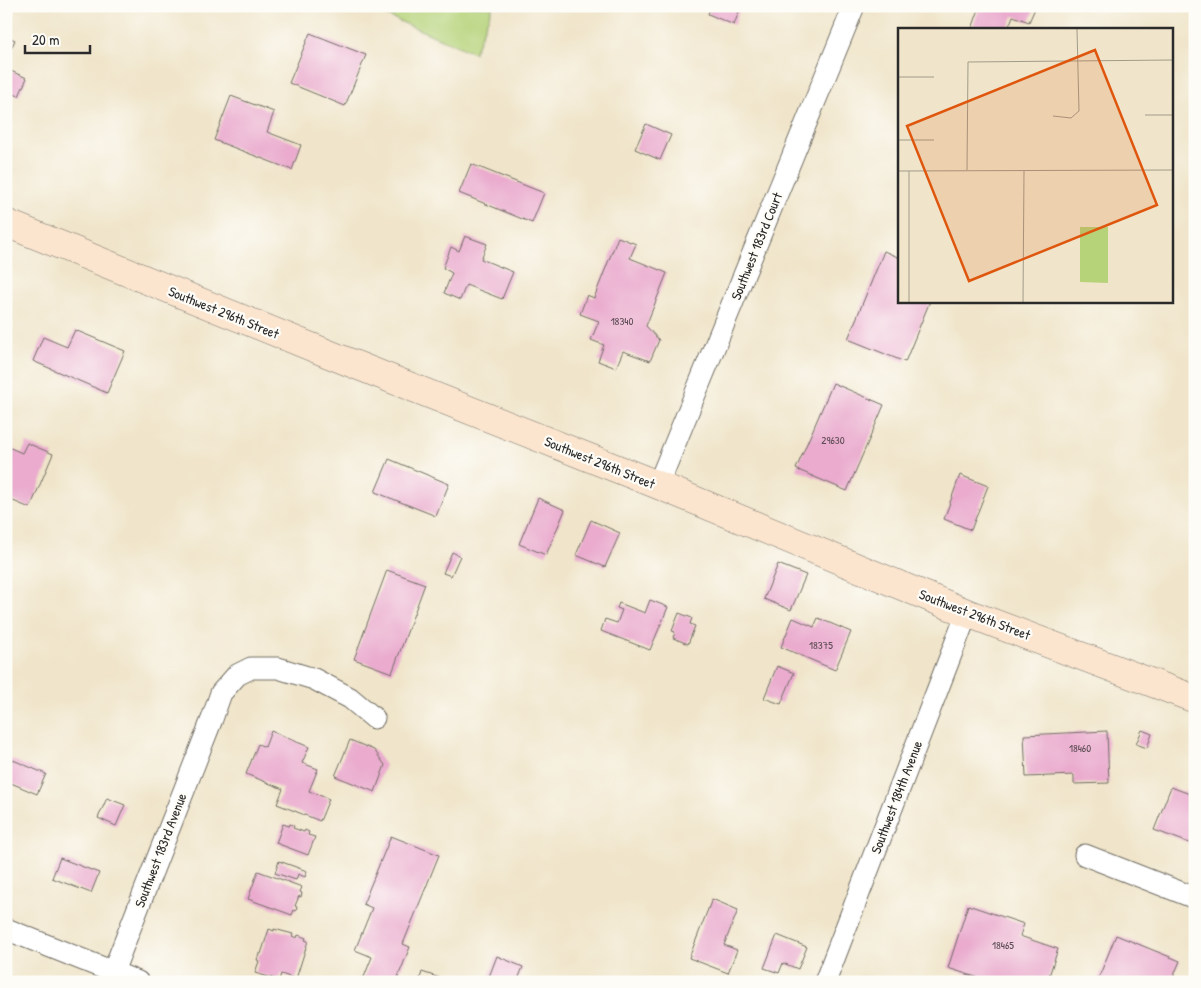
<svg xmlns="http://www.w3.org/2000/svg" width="1201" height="988" font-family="'Patrick Hand',sans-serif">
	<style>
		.green { fill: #b6d37a; stroke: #707f52 }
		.building { fill: #eaabce }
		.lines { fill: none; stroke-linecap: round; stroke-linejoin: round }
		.street-casing { stroke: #706c63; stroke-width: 23 }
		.secondary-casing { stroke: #706c63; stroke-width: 29 }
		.street { stroke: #fff; stroke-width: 21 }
		.secondary { stroke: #fbe5cf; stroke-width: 28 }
		.labels { text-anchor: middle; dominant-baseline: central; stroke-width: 4.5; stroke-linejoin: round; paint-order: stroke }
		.number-label { font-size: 11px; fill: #5b4b54 }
		.street-label { font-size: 14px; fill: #2b2b2b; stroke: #fdfcf7 }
		.inset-road { fill: none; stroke: #a19b8a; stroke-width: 1 }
		.view { fill: #df570e; fill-opacity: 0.15; stroke: #df570e; stroke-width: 2.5 }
		.inset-edge { fill: none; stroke: #2b2b2b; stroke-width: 2.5 }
	</style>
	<rect width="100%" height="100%" fill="#fdfcf7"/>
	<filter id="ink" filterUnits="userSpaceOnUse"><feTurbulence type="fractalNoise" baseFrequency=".02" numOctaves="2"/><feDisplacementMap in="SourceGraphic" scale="10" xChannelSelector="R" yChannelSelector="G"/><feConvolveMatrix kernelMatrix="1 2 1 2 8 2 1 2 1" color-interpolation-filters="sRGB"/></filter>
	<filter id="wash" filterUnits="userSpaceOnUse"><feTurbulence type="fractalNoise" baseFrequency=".0096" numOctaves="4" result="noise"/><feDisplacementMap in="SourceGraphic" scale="20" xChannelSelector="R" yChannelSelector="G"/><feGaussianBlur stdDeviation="1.12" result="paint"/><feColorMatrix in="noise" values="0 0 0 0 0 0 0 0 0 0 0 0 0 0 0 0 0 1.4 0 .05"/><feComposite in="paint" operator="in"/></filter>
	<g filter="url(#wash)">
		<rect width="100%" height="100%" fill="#f0e5ca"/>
		<path class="green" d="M364,6H493L474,53Z"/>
		<g id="blocks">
			<g class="building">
				<path d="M711,6H741L734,25L708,14Z"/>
				<path d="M980,6H1036L1029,22L1013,16L1008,29H972Z"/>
				<path d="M310,33L366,55L345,106L289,83Z"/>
				<path d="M6,36L15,40L6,60Z"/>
				<path d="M6,69L27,78L19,96L6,91Z"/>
				<path d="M231,96L274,112L267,132L301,145L292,170L214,140Z"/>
				<path d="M646,124L671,135L660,160L635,149Z"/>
				<path d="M471,164L544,193L532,223L459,193Z"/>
				<path d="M465,236L487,244L481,259L513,272L502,299L466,285L460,300L444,293L452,273L443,268L451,247L459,251Z"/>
				<path d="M618,237L636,244L630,258L667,273L646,326L659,340L650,361L623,351L616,368L598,361L604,345L591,340L599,321L580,314L587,295L594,298Z"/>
				<path d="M884,251L900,258V301H930L905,362L848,339Z"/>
				<path d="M75,330L125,351L107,393L33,361L43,337L67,347Z"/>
				<path d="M833,383L884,405L847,491L796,469Z"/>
				<path d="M27,443L53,454L30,508L6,498V446L22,453Z"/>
				<path d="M389,459L449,484L436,516L375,492Z"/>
				<path d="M960,475L988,486L971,530L944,519Z"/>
				<path d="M538,498L565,510L546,555L519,544Z"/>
				<path d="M591,520L620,533L605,567L576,555Z"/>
				<path d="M452,552L460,556L451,576L443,573Z"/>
				<path d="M778,564L806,575L791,610L764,599Z"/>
				<path d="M387,570L425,584L392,673L354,659Z"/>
				<path d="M650,600L668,607L650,650L601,631L605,619L617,623L622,610L617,608L619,603L645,613Z"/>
				<path d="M679,613L692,618L690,624L695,626L688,644L673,638L675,632L672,631Z"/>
				<path d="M793,618L814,627L818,618L851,632L835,670L781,647Z"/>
				<path d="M777,666L794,673L781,704L764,698Z"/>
				<path d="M1142,730L1152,734L1147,748L1136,744Z"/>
				<path d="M271,731L309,747L302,763L318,769L309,791L329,799L320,821L277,804L283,789L246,774L258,744L265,747Z"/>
				<path d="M1107,731L1109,783L1074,784V775L1026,777L1024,735Z"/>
				<path d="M350,740L374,750L385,765L375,792L335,776Z"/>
				<path d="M6,757L46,774L37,794L6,781Z"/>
				<path d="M1171,787L1195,796V845L1154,830Z"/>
				<path d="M107,798L125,805L116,826L98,818Z"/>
				<path d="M283,824L289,826L290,824L294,826L293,828L304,832L305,830L309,832L308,835L315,837L308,855L276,843Z"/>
				<path d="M391,836L439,855L403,944L410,947L396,982L391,980V982H362L372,957L355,950L372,908L363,904Z"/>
				<path d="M60,858L99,873L91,893L52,878Z"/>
				<path d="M279,861L307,871L305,877L298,874L296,880L275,873Z"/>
				<path d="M258,871L302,887L300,892L302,893L301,897L299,896L295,906L297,907L296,911L294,910L292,915L248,899Z"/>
				<path d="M712,899L738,910L724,945L737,950L728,973L689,958Z"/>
				<path d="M968,905L1024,924L1020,936L1058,949L1047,982H991L948,968Z"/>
				<path d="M269,929L274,931V929L293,934L292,936L297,938L298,935L306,938L305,940L308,941L296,979L281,974L279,980L255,973L259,961L257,960L259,954H261Z"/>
				<path d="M777,935L807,947L798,969L783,963L779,973L764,968Z"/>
				<path d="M1116,935L1180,961L1171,982H1097Z"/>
				<path d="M497,956L523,967L517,982H487Z"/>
				<path d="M422,972L449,981L448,982H419Z"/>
			</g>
		</g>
	</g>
	<g filter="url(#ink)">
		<use href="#blocks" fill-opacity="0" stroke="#706c63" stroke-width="1"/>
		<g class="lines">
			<defs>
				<g id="street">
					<path d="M658,485L854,6"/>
					<path d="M1085,855L1195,898"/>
					<path d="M6,929L138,982"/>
					<path d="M109,982L212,719L221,693L237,675L251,668H278L314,679L350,698L374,718"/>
					<path d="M825,982L967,613"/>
				</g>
				<path id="secondary" d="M6,223L346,361L658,485L967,613L1195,699"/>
			</defs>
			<use href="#street" class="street-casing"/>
			<use href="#secondary" class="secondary-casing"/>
			<use href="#street" class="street"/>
			<use href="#secondary" class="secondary"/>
		</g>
	</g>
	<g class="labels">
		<g class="number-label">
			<text x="622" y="321">18340</text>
			<text x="833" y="440">29630</text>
			<text x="821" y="645">18375</text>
			<text x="1080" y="748">18460</text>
			<text x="1003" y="945">18465</text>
		</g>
		<g class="street-label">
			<text transform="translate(756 246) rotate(-68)">Southwest 183rd Court</text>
			<text transform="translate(224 312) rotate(22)">Southwest 296th Street</text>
			<text transform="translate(600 462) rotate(22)">Southwest 296th Street</text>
			<text transform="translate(975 614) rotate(21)">Southwest 296th Street</text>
			<text transform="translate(896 797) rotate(-69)">Southwest 184th Avenue</text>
			<text transform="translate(160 850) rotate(-69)">Southwest 183rd Avenue</text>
		</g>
	</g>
	<g transform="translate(898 28)">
		<rect width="275" height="275" fill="#f0e5ca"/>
		<path d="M182,199H210V255L182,254Z" fill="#b6d37a"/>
		<path class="inset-road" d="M0,49H36M247,87H275M155,88L173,90L181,83L179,1M0,112H36M69,142L70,34L275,32M0,143L275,142M11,143V274M125,274L126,143"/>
		<path class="view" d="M197,22L259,177L71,253L9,98Z"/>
		<rect width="275" height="275" class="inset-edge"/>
	</g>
	<rect width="1201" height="988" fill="none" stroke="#fdfcf7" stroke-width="25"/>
	<path d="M25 45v8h65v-8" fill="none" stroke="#2b2b2b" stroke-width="2.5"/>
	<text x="32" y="45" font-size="15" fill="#2b2b2b" stroke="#fdfcf7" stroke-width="4" paint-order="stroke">20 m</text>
</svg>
